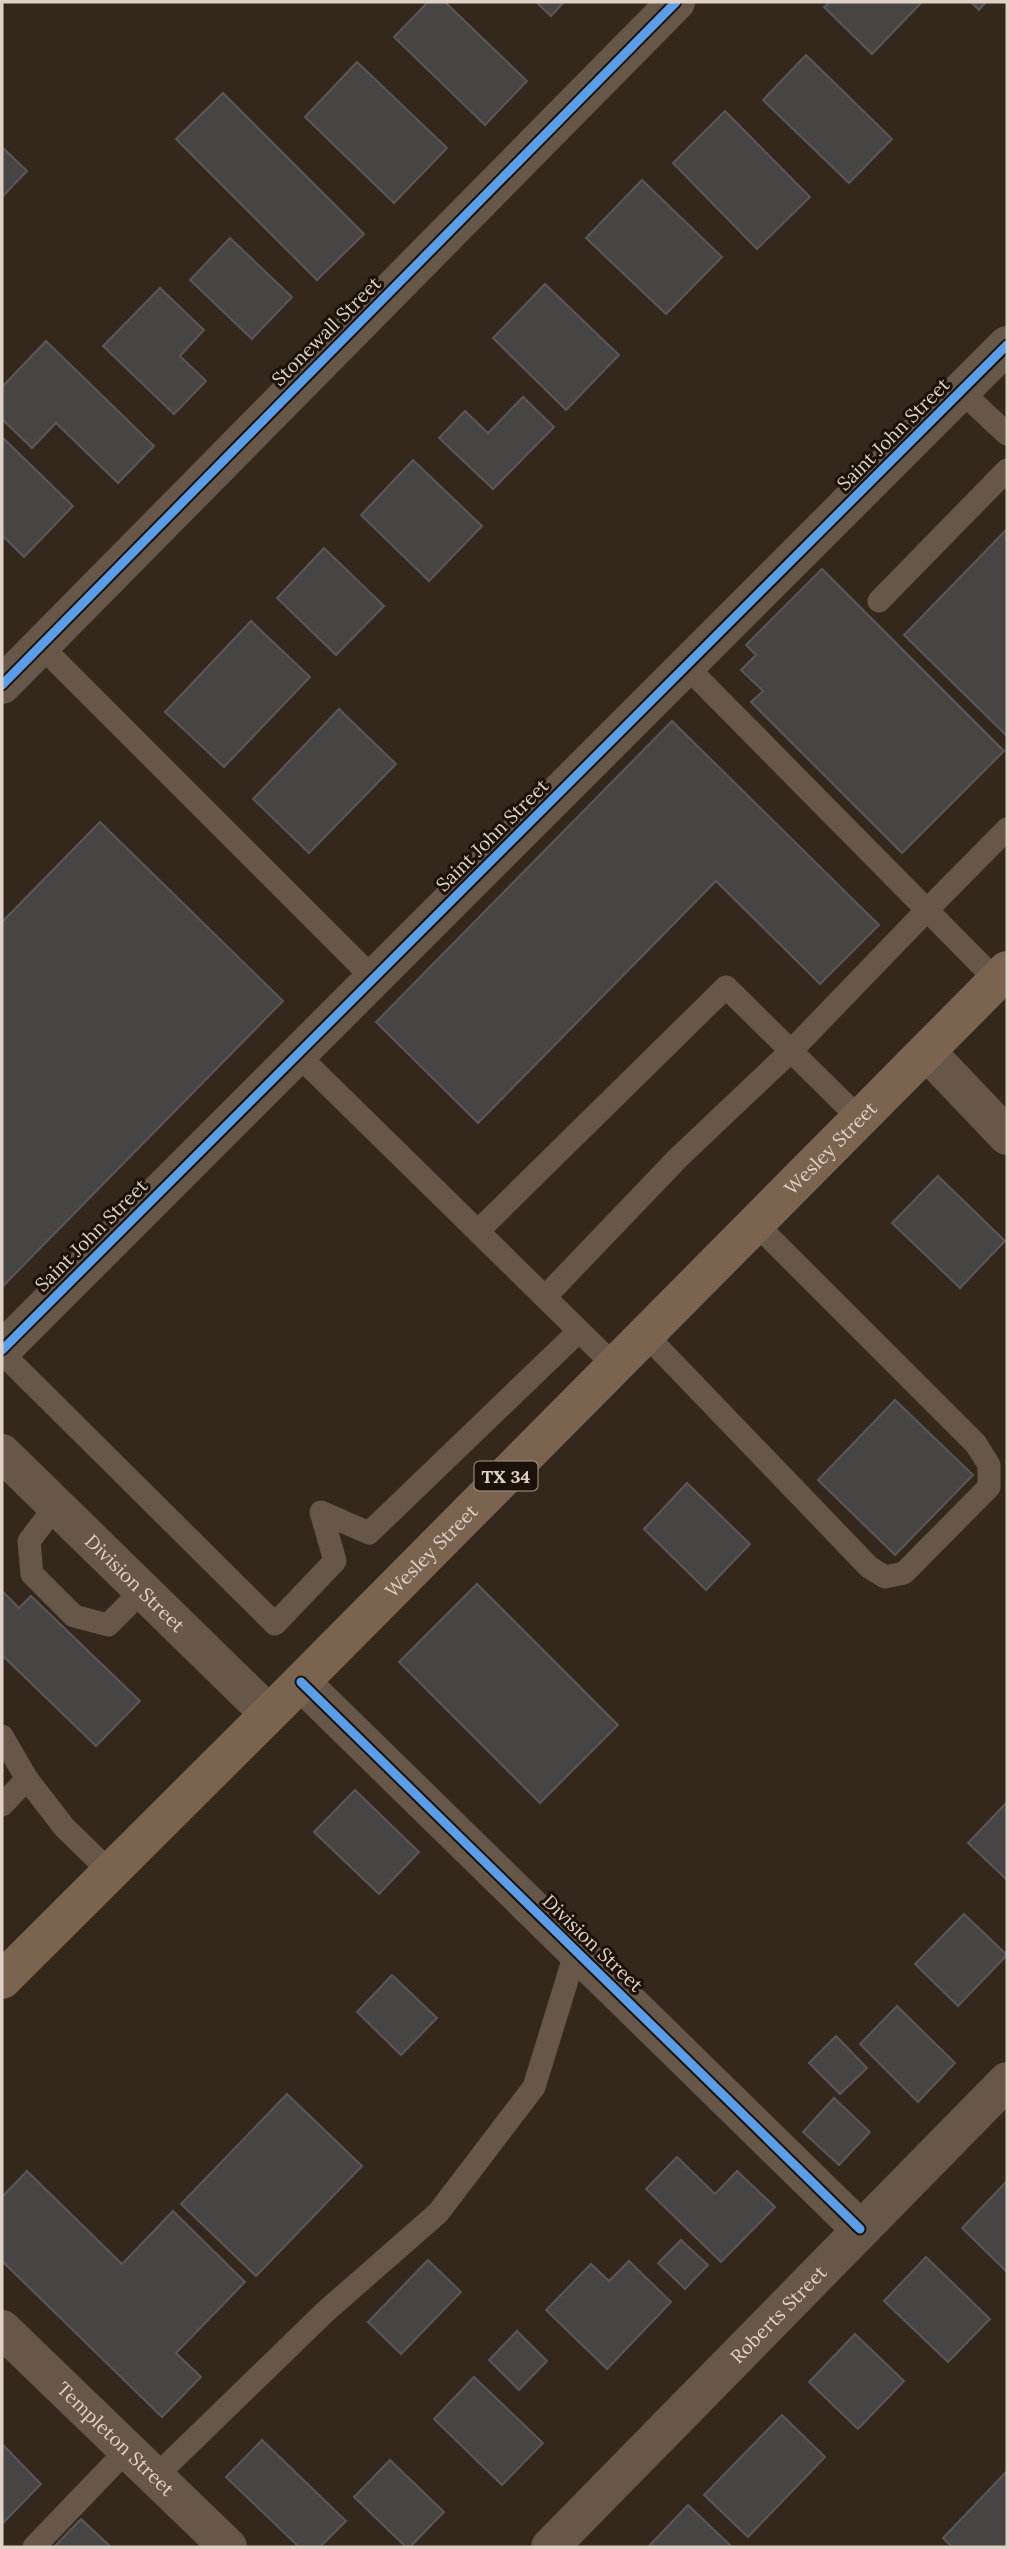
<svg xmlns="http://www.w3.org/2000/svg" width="1009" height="2549" font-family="Lora,serif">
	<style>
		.building { fill: #474444; stroke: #5b5758; stroke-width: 2 }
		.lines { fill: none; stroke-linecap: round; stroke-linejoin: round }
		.service { stroke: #665748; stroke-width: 23 }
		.minor { stroke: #665748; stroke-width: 38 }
		.tertiary { stroke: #665748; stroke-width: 38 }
		.primary { stroke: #7a6450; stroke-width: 38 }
		.cycleway-casing { stroke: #1c120a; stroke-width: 13 }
		.cycleway { stroke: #5a9eea; stroke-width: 9 }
		.labels { text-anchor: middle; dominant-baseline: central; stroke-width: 6; stroke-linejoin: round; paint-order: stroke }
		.shield { fill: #1c120a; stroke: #a4988d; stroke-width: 2 }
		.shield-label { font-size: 18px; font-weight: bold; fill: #dfd1c5 }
		.street-label { font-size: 19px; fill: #dfd1c5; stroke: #1c120a }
	</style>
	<rect width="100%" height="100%" fill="#34281d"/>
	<g class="building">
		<path d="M428,2H445L527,81L485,125L394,37Z"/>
		<path d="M536,2H564L551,16Z"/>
		<path d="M830,2H922L872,54L824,7Z"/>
		<path d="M971,2H986L979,10Z"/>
		<path d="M806,55L892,139L849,183L763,100Z"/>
		<path d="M357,62L447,148L394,203L305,117Z"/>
		<path d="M223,93L364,234L317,280L176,139Z"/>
		<path d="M725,111L810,197L757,249L673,163Z"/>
		<path d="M2,147L27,171L2,197Z"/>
		<path d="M642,180L722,257L666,314L586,238Z"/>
		<path d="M230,238L292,297L252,339L190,280Z"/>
		<path d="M545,284L619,355L566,410L493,338Z"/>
		<path d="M160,288L204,330L180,356L206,381L174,414L103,346Z"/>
		<path d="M46,341L154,446L118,483L56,423L32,448L2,419V387Z"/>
		<path d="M523,397L554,427L493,489L439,438L465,411L488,433Z"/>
		<path d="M2,437L73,506L24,557L2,535Z"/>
		<path d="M413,460L482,526L429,581L361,515Z"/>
		<path d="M1007,529V736L904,635Z"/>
		<path d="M324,548L384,606L336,655L277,598Z"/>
		<path d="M822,569L1004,751L902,853L751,702L763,691L741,670L756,655L746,645Z"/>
		<path d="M251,621L310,677L224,767L165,712Z"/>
		<path d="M339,709L396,764L309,853L253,799Z"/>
		<path d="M672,721L879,925L820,984L716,881L478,1123L376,1022Z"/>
		<path d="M100,822L283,1001L2,1287V922Z"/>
		<path d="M938,1176L1005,1241L960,1288L892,1223Z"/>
		<path d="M895,1400L973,1475L895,1555L818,1480Z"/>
		<path d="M687,1483L750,1544L706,1590L644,1529Z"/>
		<path d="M477,1584L618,1725L540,1803L399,1662Z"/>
		<path d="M2,1591L19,1608L31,1596L140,1701L96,1746L2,1655Z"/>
		<path d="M355,1790L419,1852L379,1894L314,1832Z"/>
		<path d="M1007,1802V1880L968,1843Z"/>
		<path d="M964,1914L1007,1955L958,2006L915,1964Z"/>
		<path d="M392,1975L437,2018L401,2055L357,2012Z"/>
		<path d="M897,2006L955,2063L918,2102L860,2044Z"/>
		<path d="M836,2036L867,2068L840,2094L809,2063Z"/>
		<path d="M287,2094L362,2166L256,2276L181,2204Z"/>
		<path d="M834,2098L870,2132L839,2165L803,2132Z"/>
		<path d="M677,2157L715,2194L737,2171L775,2207L721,2262L646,2189Z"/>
		<path d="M27,2171L122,2264L173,2211L245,2282L176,2353L201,2377L162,2417L2,2261V2197Z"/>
		<path d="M1007,2181V2272L962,2228Z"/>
		<path d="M681,2240L708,2265L685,2289L658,2263Z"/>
		<path d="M926,2257L990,2319L948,2362L884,2301Z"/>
		<path d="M428,2260L461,2292L401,2354L368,2322Z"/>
		<path d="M629,2261L671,2302L607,2369L546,2310L591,2264L609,2281Z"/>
		<path d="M517,2331L547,2361L519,2390L489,2360Z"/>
		<path d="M855,2334L904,2381L858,2429L809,2382Z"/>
		<path d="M474,2377L543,2443L502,2485L434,2419Z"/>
		<path d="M782,2415L825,2457L748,2537L704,2495Z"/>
		<path d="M262,2440L346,2521L320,2547H299L226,2477Z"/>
		<path d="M2,2444L41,2484L2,2524Z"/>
		<path d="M390,2460L444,2512L410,2547H406L354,2497Z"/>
		<path d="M1007,2471V2547H952L943,2538Z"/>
		<path d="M688,2505L732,2547H648Z"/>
		<path d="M81,2519L111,2547H54Z"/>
	</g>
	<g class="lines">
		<g class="service">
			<path d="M961,391L1007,434"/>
			<path d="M879,601L1007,470"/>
			<path d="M40,645L373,978"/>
			<path d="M997,981L927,910L1007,829"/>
			<path d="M297,1054L615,1366"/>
			<path d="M478,1231L726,987L860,1119"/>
			<path d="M545,1297L678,1158L792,1050L927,910L686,666"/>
			<path d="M646,1335L869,1567L885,1577L904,1573L989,1487V1465L976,1444L756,1224"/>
			<path d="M2,1353L275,1624L335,1561L321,1512L369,1533L579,1331"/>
			<path d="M56,1506L29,1541L32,1574L74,1616L108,1625L142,1591"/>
			<path d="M2,1736L27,1779L64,1827L110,1872"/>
			<path d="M2,1805L27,1779"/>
			<path d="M155,2477L325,2312L438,2213L534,2087L576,1951"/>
			<path d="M34,2547L127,2450"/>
		</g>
		<g class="minor">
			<path d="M927,1052L1007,1136"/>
			<path d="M2,1350L1007,345"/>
			<path id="s1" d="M2,1453L268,1713"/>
			<path d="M301,1682L860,2229"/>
			<path id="s2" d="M2,2329L228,2547"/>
			<path id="s3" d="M550,2547L1007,2081"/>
		</g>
		<path class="tertiary" d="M2,685L676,2"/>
		<path class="primary" id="s4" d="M2,1980L301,1682L1007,970"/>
		<defs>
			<g id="cycleway">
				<path d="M2,685L676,2"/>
				<path d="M2,1350L1007,345"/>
				<path d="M301,1682L860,2229"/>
			</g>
		</defs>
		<use href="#cycleway" class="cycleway-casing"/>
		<use href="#cycleway" class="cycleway"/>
	</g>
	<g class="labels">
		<rect class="shield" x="474.5" y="1461.5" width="63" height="29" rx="5"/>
		<g class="shield-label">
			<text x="506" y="1476">TX 34</text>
		</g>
		<g class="street-label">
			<text transform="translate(326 331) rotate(-45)">Stonewall Street</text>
			<text transform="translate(893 434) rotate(-45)">Saint John Street</text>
			<text transform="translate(492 835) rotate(-45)">Saint John Street</text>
			<text stroke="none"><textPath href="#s4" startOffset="1174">Wesley Street</textPath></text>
			<text transform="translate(91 1235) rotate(-45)">Saint John Street</text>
			<text stroke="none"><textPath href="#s4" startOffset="607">Wesley Street</textPath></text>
			<text stroke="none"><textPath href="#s1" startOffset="186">Division Street</textPath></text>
			<text transform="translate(593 1943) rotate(44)">Division Street</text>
			<text stroke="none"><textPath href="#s3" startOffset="326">Roberts Street</textPath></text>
			<text stroke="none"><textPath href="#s2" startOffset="158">Templeton Street</textPath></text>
		</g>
	</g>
	<rect width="1009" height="2549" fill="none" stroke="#dfd1c5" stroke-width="7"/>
</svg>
